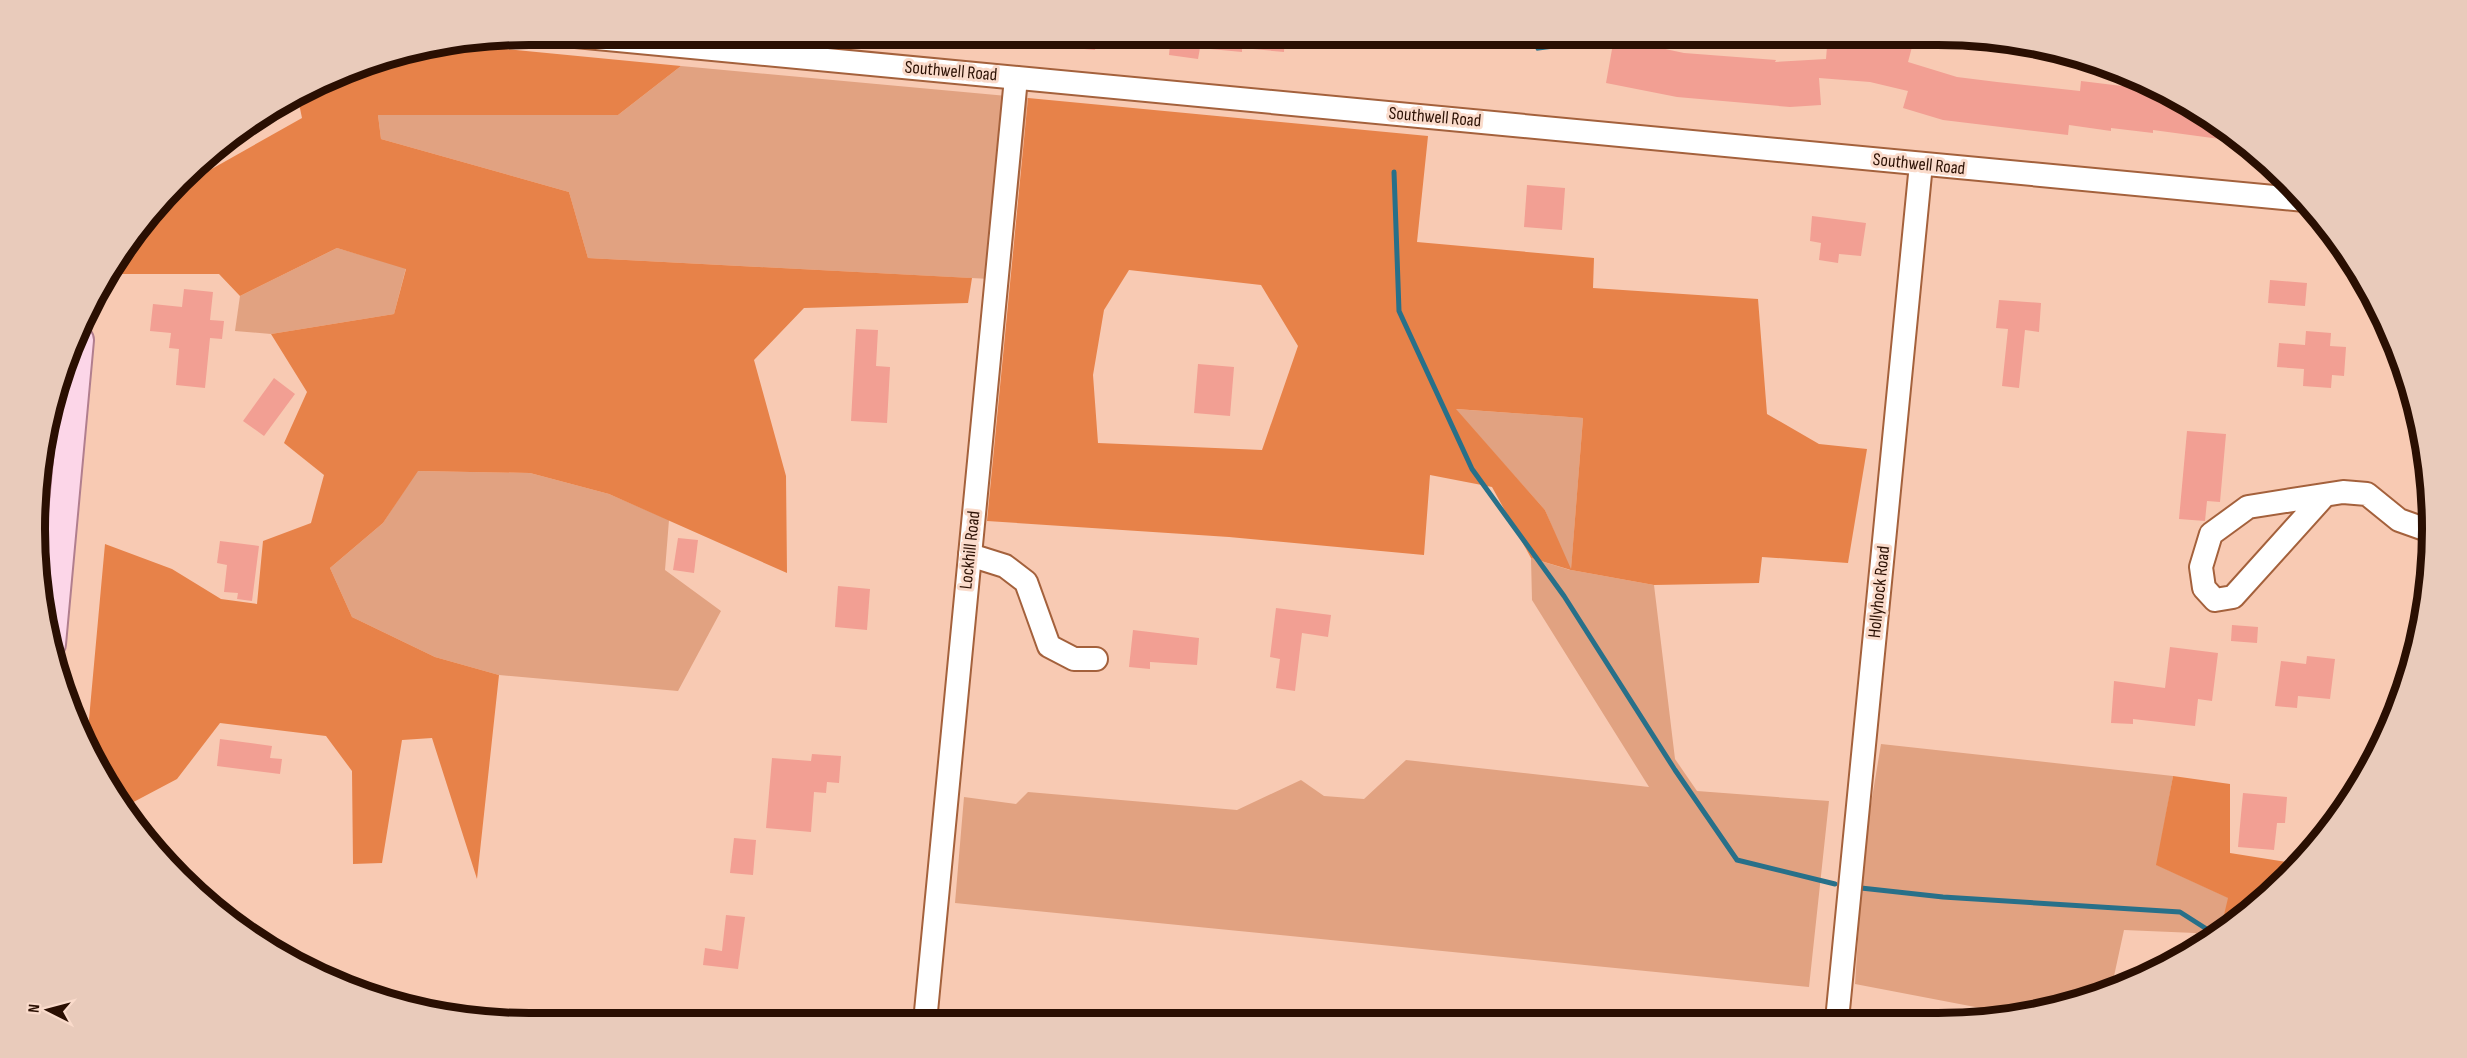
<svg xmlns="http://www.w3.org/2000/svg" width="2467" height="1058" font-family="'Sofia Sans Condensed',sans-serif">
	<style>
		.green { fill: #e1a281 }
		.forest { fill: #e78249; fill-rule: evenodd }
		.water { fill: #2799c3; stroke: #287089; stroke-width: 1.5 }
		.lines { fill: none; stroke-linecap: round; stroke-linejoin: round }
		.stream { stroke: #287089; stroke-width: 5 }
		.building { fill: #f29f93 }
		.minor-casing { stroke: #a4613c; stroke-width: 26 }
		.major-casing { stroke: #b17e8e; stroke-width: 32 }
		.minor { stroke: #fff; stroke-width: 22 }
		.major { stroke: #fcd6e8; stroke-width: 28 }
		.labels { text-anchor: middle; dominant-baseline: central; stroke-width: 6; stroke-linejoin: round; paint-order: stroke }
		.street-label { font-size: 18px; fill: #2a0f02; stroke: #fadbcb }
		.rim { fill: none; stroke: #2a0f02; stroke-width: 8 }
	</style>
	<rect width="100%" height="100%" fill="#f8cab3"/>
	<g class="green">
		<path d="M681,66L1028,98L1009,280L588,258L569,192L381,139L378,115H618Z"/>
		<path d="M337,248L406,268L394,314L271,334L235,331L240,296Z"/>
		<path d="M1455,409L1583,418L1571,570L1654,585L1675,759L1697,791L1829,801L1809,987L955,903L964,797L1016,804L1028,792L1237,810L1301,780L1324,796L1364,799L1406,760L1649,787L1532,600L1531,558L1570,570L1545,510Z"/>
		<path d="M417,471L530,473L609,494L669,520L665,570L721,611L678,691L499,675L435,657L352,617L330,568L383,523Z"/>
		<path d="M1881,744L2173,776L2157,865L2229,898L2220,932L2207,940L2195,933L2124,930L2111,990L2017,1015L1855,984L1864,846Z"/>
	</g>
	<g class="forest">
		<path d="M464,45L681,66L618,115H378L381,139L569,192L588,258L972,278L968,303L804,308L754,360L786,476L787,573L609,494L530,473L418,471L383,523L330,568L352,617L435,657L499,675L477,879L432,738L402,740L382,863L353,864L352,771L326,736L220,723L177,779L126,806L101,776L87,741L105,544L172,569L221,599L257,604L263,541L311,523L324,475L284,443L307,392L271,334L394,314L406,269L337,248L240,296L219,274H109V272L189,174L201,175L302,118L297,94L370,61Z"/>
		<path d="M1028,98L1428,136L1417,242L1594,258L1593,288L1758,299L1767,414L1819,444L1867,449L1848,563L1762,557L1759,583L1654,585L1571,570L1531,558L1492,487L1430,475L1424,555L1229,537L987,521ZM1129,270L1261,285L1298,346L1262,450L1098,443L1093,375L1104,310ZM1456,409L1583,418L1571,569L1545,510Z"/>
		<path d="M2173,776L2230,784V853L2293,863L2239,921L2220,932L2228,898L2156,865Z"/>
	</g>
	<path class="water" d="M1527,35H1570L1552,48L1537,50Z"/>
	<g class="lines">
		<g class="stream">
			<path d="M1394,172L1399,311L1472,469L1564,596L1675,770L1737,860L1835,884"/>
			<path d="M1861,888L1943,897L2180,912L2216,935"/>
		</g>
	</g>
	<g class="building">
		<path d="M1041,34H1097L1095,50L1040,45Z"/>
		<path d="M1167,34H1285L1284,52L1242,48V52L1200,48L1198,59L1169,55L1170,45H1167Z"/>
		<path d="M1828,34L1870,37L1912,47L1908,62L1957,77L1997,82L2080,91L2081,81L2122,86L2123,76L2133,77L2186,101L2242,142L2153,130V133L2111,128V131L2069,125L2068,135L1943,120L1903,108L1908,91L1870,82L1819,78L1821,105L1790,107L1677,97L1606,83L1614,38L1684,53L1776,60L1775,62L1826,59Z"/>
		<path d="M1527,185L1565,188L1562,230L1524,227Z"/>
		<path d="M1812,216L1866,223L1861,256L1839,254L1838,263L1819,260L1821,243L1810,241Z"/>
		<path d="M2270,280L2307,283L2305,306L2268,303Z"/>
		<path d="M184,289L213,292L210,320L224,321L222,339L210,338L205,388L176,385L179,349L169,348L171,333L150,331L153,304L182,307Z"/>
		<path d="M1999,300L2041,303L2039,332L2025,330L2019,388L2002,386L2008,329L1996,328Z"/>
		<path d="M856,329L878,330L876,366L890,367L887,423L851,421Z"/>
		<path d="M2306,331L2331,333L2330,346L2346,347L2344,376L2332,375L2331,388L2303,386L2304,369L2277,367L2279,343L2305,345Z"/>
		<path d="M1198,364L1234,367L1230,416L1194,413Z"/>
		<path d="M274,378L295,394L264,436L243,421Z"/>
		<path d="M2187,431L2226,434L2220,502L2207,501L2205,521L2179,519Z"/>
		<path d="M678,538L698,540L694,573L673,570Z"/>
		<path d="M220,541L259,546L252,601L237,599L238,593L224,592L227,565L217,563Z"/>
		<path d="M838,586L870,589L867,630L835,627Z"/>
		<path d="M1276,608L1331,615L1328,637L1302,633L1295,691L1276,688L1280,659L1270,657Z"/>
		<path d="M2232,625L2258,627L2257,643L2231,641Z"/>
		<path d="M1133,630L1199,638L1197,665L1150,662V669L1129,667Z"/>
		<path d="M2170,647L2218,653L2212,701L2198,699L2195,726L2133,719V724L2111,723L2114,681L2165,688Z"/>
		<path d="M2307,656L2335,659L2330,699L2298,696L2297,708L2275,706L2281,661L2306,664Z"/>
		<path d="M220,739L272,746L270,758L282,759L280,774L217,766Z"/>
		<path d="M812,754L841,756L839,783L827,782L826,793L814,792L811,832L766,828L772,758L811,761Z"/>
		<path d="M2243,793L2287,797L2285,823H2277L2274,850L2238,847Z"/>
		<path d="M734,838L756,840L753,875L730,873Z"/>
		<path d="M726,915L745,917L738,969L703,965L705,948L722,951Z"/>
	</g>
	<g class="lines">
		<defs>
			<g id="minor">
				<path d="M565,35L2305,200"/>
				<path d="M2325,495L2233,597L2215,600L2204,588L2201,567L2211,534L2248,507L2343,492L2367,494L2399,520L2430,531"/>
				<path d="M970,555L1005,566L1026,582L1049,646L1074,659H1096"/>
				<path d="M1837,1020L1921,164"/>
				<path d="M925,1022L1016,78"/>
			</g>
			<path id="major" d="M51,644L79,340"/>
		</defs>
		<use href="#minor" class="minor-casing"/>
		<use href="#major" class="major-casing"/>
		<use href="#minor" class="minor"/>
		<use href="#major" class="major"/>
	</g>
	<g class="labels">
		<g class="street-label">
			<text transform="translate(951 71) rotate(5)">Southwell Road</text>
			<text transform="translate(1435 117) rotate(5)">Southwell Road</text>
			<text transform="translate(1919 164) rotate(6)">Southwell Road</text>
			<text transform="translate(970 550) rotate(-84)">Lockhill Road</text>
			<text transform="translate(1879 592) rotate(-84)">Hollyhock Road</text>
		</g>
	</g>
	<path d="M0 0H2467V1058H0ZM529 45H1938A484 484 0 0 1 2422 529V529A484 484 0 0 1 1938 1013H529A484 484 0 0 1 45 529V529A484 484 0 0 1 529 45Z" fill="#e9cbbb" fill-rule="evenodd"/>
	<path class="rim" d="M529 45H1938A484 484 0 0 1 2422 529V529A484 484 0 0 1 1938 1013H529A484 484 0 0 1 45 529V529A484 484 0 0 1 529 45Z"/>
	<g transform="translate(48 1010) rotate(276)" stroke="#fadbcb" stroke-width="4.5" paint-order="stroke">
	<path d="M0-4.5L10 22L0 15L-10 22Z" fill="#2a0f02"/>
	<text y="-9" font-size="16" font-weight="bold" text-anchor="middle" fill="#2a0f02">N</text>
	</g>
</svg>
